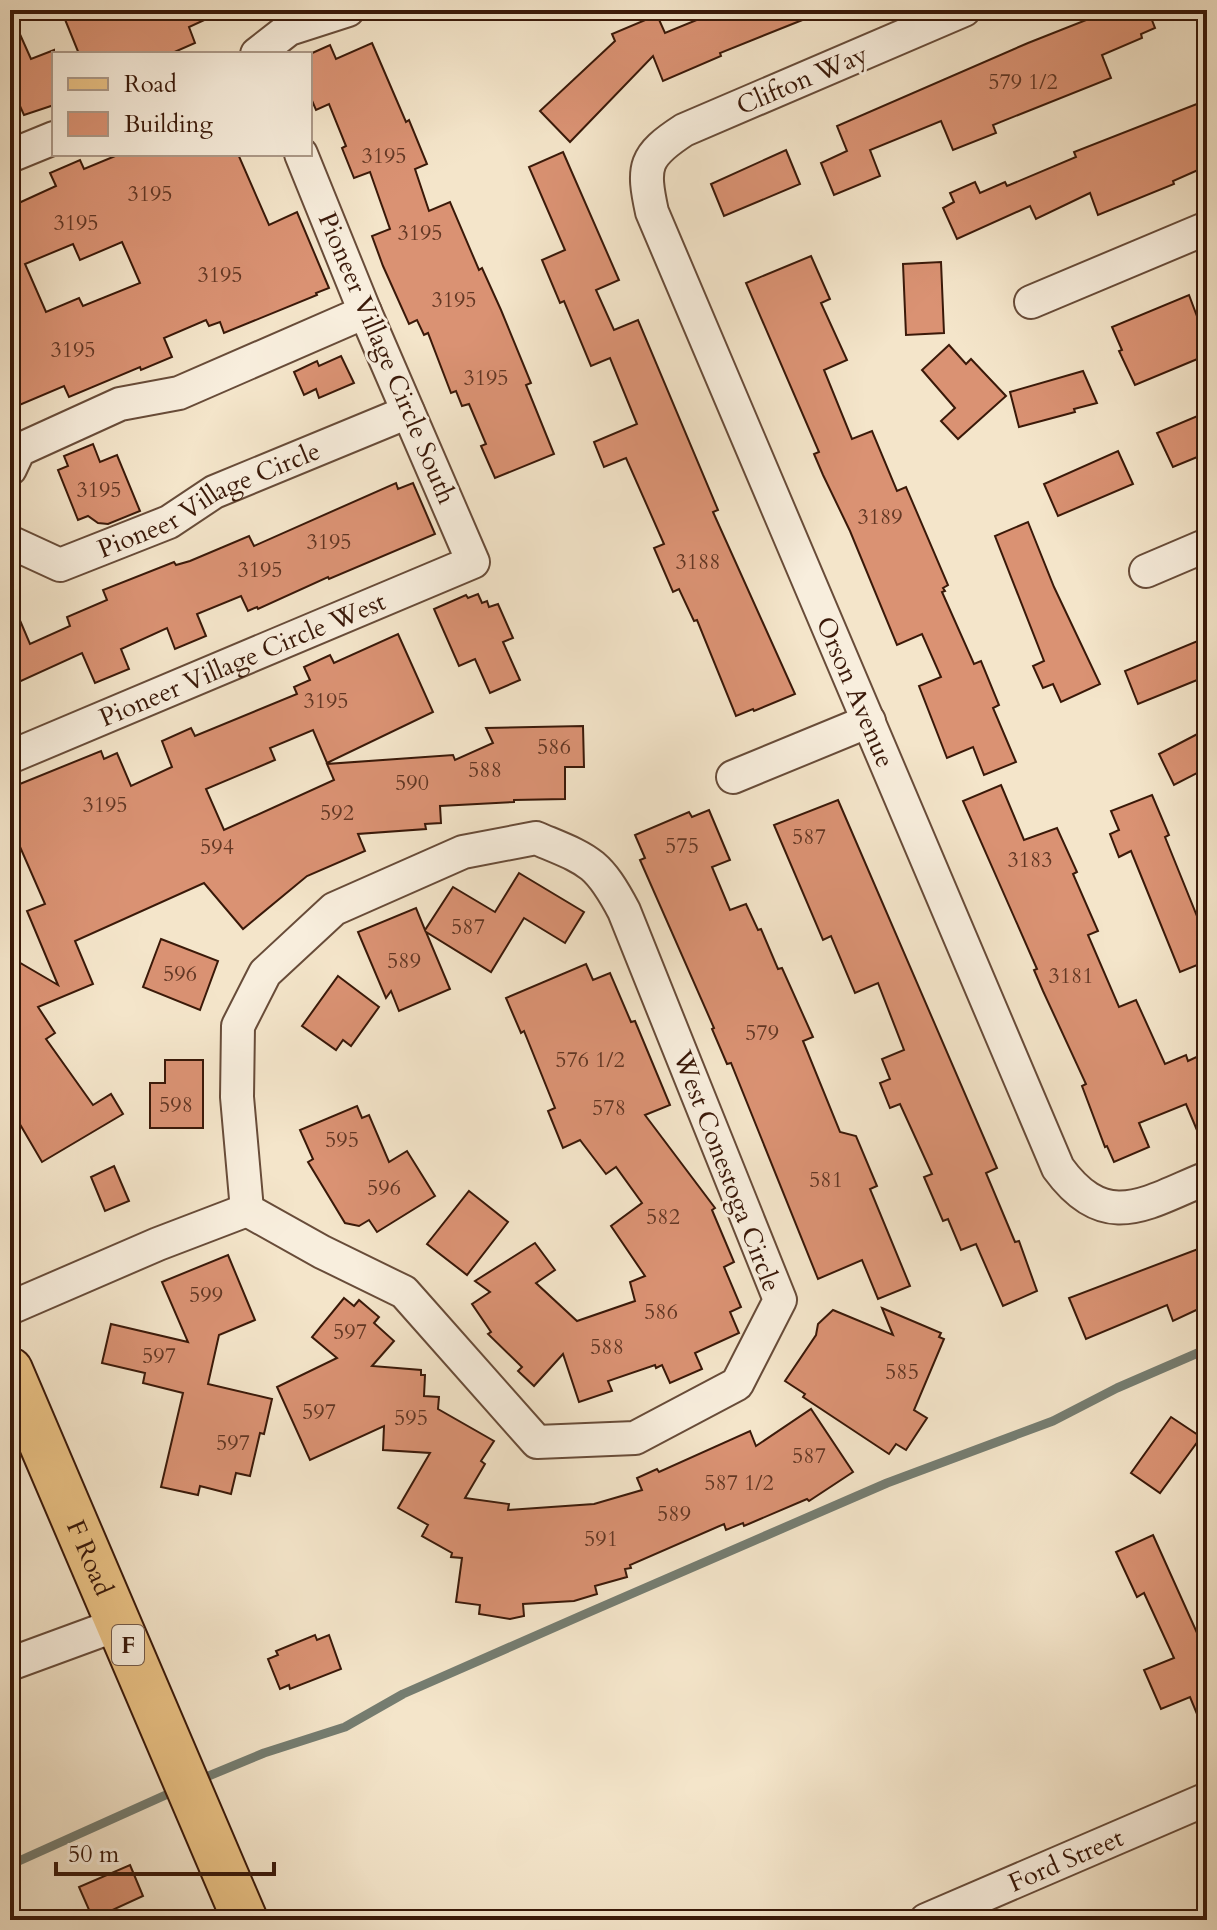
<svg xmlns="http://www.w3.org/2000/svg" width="1217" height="1930" font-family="Cardo,serif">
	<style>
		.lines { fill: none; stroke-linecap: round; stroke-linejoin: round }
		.stream { stroke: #757d71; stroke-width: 9 }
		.building { fill: #da9273; stroke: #3a1909; stroke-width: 2; fill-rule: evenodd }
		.minor-casing { stroke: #684c39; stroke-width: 36 }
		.primary-casing { stroke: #3a1909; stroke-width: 48 }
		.minor { stroke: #f8eedd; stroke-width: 32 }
		.primary { stroke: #eac285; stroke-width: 44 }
		.labels { text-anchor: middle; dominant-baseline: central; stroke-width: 6; stroke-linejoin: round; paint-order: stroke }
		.number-label { font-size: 22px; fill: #623724 }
		.shield { fill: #f8eedd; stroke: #735949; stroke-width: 2 }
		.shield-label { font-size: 24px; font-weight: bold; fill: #3a1909 }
		.street-label { font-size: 26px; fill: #3a1909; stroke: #f8eedd }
	</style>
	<rect width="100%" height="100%" fill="#f4e5ca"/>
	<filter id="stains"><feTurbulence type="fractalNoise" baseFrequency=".0025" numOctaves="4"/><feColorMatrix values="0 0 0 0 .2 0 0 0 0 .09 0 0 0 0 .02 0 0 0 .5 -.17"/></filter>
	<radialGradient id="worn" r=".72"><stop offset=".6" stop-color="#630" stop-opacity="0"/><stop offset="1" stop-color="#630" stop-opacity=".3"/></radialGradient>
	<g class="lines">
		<g class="stream">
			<path d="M199,1780L264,1753L345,1727L403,1694L585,1614L887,1483L1053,1421L1117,1388L1207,1349"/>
			<path d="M10,1865L179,1789"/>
		</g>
	</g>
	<g class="building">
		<path d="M80,10H226L189,27L195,43L170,54H79L64,17Z"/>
		<path d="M721,10L825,11L720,53L721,56L663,81L653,56L570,142L540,111L615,41L612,34L657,15L665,33Z"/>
		<path d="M1097,10H1148L1155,28L1141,34L1142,38L1102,55L1111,78L993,125L996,133L953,150L941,121L870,150L880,176L834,195L821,163L847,151L837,126L1028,43L1099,15Z"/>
		<path d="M10,12L31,59L54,50V105L24,115L10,84Z"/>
		<path d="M372,43L406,122L409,120L427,164L415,169L429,211L450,202L479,270L482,268L501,310L531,383L526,385L554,454L495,478L481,446L486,444L469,404L462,406L456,391L451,393L428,333L424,335L417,320L409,324L383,266L372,236L390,229L370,172L354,178L342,148L346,146L329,104L316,110L310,96V54L330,45L336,59Z"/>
		<path d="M1207,100V166L1173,181L1174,184L1098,215L1090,193L1036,219L1030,206L957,239L943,208L954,202L950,193L975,182L980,193L1005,182L1007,186L1076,157L1074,152Z"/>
		<path d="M786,150L800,184L724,216L711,184Z"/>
		<path d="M563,152L619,280L596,290L614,330L638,320L718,510L713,512L795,694L754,711L753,709L736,716L697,620L694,621L679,589L673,592L654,548L664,544L626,458L604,467L594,442L637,424L610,358L591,366L564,301L560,303L542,260L565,250L529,167Z"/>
		<path d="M120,154H238L269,225L297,212L329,288L316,293L317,295L224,333L220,322L209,326L206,320L164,338L172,357L141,370L140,367L69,397L64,386L10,409V207L56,186L50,173L80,160L84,169ZM122,242L140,283L83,306L79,298L46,312L25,264L73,244L80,260Z"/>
		<path d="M811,256L830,299L821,303L847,360L824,370L852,439L872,431L897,491L906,487L948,585L943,588L945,591L942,592L974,664L981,661L999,705L993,708L1016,762L984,775L973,747L947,758L919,686L941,677L922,634L897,645L850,531L823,475L814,454L819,452L746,283Z"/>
		<path d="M941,262L944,333L906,335L903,264Z"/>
		<path d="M1189,295L1207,343V355L1135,385L1119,351L1122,350L1112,327Z"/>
		<path d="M949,345L966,364L971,359L1006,396L958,439L941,421L955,408L922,370Z"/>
		<path d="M341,356L354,383L319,398L316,389L304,395L294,372L317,361L319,366Z"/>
		<path d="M1083,371L1097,403L1074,409L1075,412L1019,427L1010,392Z"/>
		<path d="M1207,412V453L1173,467L1157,433Z"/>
		<path d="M93,444L100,462L117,455L140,511L108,524L98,523L88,516L78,520L58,470L68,466L64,456Z"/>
		<path d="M1118,451L1133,484L1058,516L1044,484Z"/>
		<path d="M396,483L398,489L413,483L435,534L329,579L328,577L258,609L257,607L248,611L241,596L197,614L206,636L175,649L167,628L121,649L129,669L95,683L82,653L10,686V597L30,644L70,626L67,617L107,600L103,590L174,562L176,565L190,561L249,536L254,546Z"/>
		<path d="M1028,522L1054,587L1100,684L1061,702L1053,684L1043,688L1033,666L1044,661L995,536Z"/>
		<path d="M478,594L482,603L487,601L489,607L498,604L513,638L503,642L520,680L490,693L475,659L459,666L434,609L466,595L468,598Z"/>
		<path d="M398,634L433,712L327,763L313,730L270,748L275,760L206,789L224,830L334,780L327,764L453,755L455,760L493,743L486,728L583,726L584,767H565V799L514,800V802L440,806L441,823L425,824L426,829L358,834L365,851L307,876L243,929L204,883L75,941L93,984L38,1007L55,1033L46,1039L93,1105L111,1094L123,1114L42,1162L18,1121L10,1126V957L58,985L27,911L45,904L10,824V788L101,751L104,759L117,753L131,786L172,767L162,741L191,728L195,736L297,694L294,687L310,680L304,667L330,655L334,663Z"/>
		<path d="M1200,640L1207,658V676L1138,704L1125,671Z"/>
		<path d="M1207,729V768L1174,785L1159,754Z"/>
		<path d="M1001,785L1024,840L1057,828L1077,872L1073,874L1098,931L1088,935L1119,1007L1136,1000L1165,1064L1186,1055L1188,1061L1207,1052V1154L1186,1104L1139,1123L1149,1147L1114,1162L1107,1146L1105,1147L1082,1086L1086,1084L1043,991L1034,970L1037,969L963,801Z"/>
		<path d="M1152,795L1169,835L1165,837L1207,941V961L1180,972L1131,851L1119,857L1110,834L1119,830L1111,811Z"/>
		<path d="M838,800L997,1168L986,1173L1015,1242L1019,1241L1037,1291L1003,1306L976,1244L961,1250L948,1219L943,1221L924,1177L932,1174L900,1104L890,1108L880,1083L890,1079L882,1059L904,1050L878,983L855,993L831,936L823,940L774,825Z"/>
		<path d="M709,810L730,860L712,867L730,910L746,904L758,930L761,929L778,969L782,968L813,1037L803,1041L840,1132L856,1136L877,1186L870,1189L910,1286L878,1299L862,1260L818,1279L731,1063L727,1064L712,1029L714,1028L640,860L645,858L635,835L689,812L692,817Z"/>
		<path d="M519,873L584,912L565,943L524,918L491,972L426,932L450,989L399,1011L391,991L386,998L358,932L416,908L425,930L453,887L495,912Z"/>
		<path d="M161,939L218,961L200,1010L143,987Z"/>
		<path d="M586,964L593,980L610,973L631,1022L635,1021L670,1105L645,1115L715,1208L712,1210L734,1262L724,1267L741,1307L730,1312L739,1333L695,1353L702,1369L670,1383L662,1365L656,1368L655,1365L608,1381L612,1391L579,1402L563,1354L534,1386L518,1371L522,1367L488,1334L491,1332L472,1304L490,1292L475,1281L535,1243L555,1270L536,1283L577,1321L635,1301L630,1282L645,1276L611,1226L642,1203L616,1167L606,1174L580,1140L563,1148L548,1111L555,1108L524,1031L521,1033L506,998Z"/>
		<path d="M338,976L379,1007L351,1046L343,1040L336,1050L302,1026Z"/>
		<path d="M165,1060H203V1128H150V1083H165Z"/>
		<path d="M357,1106L362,1118L369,1115L389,1162L407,1151L435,1196L377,1232L369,1220L359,1226L345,1223L308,1162L313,1159L300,1130Z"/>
		<path d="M114,1166L129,1201L105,1211L91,1177Z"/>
		<path d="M469,1191L508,1222L467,1275L427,1244Z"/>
		<path d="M1198,1249L1207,1269V1305L1173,1321L1167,1305L1086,1339L1069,1298Z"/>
		<path d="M228,1255L255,1320L219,1335L208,1384L272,1399L264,1434L260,1433L250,1476L236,1473L231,1494L200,1486L198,1495L161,1487L183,1393L143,1383L145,1373L102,1363L111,1324L188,1342L162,1282Z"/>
		<path d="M344,1298L354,1306L359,1300L379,1317L374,1323L394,1341L372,1366L421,1370V1375H425L424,1396L439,1397L438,1409L494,1441L481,1461L485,1464L465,1498L509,1504L508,1510L594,1504L642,1490L637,1478L657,1469L659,1472L750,1431L756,1446L811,1409L853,1472L809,1501L807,1499L744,1526L743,1523L726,1530L724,1524L630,1565L631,1568L625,1569L627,1577L595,1586L597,1594L574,1601L523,1604L524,1616L510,1619L479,1614L480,1605L456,1602L462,1558L451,1557L452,1553L422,1536L428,1525L398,1508L430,1453L383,1450L384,1426L310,1460L277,1387L337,1358L312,1337Z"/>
		<path d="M882,1308L941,1333L939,1337L944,1339L914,1410L927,1418L906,1450L896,1444L889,1454L803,1397L805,1394L785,1381L816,1335L818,1324L833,1310L893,1335Z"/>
		<path d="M1171,1417L1201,1437L1160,1493L1131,1473Z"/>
		<path d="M1153,1535L1207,1655V1738L1190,1697L1161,1709L1144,1670L1174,1658L1144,1593L1137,1597L1116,1552Z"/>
		<path d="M315,1635L317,1640L329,1635L341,1669L290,1689L289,1685L280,1689L268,1659L278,1655L276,1651Z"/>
		<path d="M130,1865L143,1896L93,1919L79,1887Z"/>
	</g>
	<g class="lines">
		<defs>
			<g id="minor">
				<path id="s1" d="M964,10L684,130C644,156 642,166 652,212L1058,1168C1106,1234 1146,1203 1207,1178"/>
				<path d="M257,54L289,29L348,10"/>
				<path d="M10,156L54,138"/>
				<path d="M1031,302L1207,228"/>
				<path d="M10,469L19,450L120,404L179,393L365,312"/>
				<path id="s2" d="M10,542L60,565L169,522L214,492L408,412"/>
				<path d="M1146,571L1207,545"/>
				<path id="s3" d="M10,757L473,562L365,312L301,154"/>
				<path d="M733,777L869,721"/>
				<path d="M536,838C588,860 597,860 624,911L780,1300L737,1384L635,1438L537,1442L404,1292L322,1252L247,1210L237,1097L238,1026L265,973L334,909L463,852Z"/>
				<path d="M10,1308L158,1244L247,1210"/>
				<path d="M10,1664L119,1624"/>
				<path id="s4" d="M926,1920L1207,1799"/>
			</g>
			<g id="primary">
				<path id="s5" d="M10,1370L245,1920"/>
			</g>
		</defs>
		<use href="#minor" class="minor-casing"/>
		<use href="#primary" class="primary-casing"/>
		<use href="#minor" class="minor"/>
		<use href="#primary" class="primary"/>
	</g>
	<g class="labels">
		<g class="number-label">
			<text x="1023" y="82">579 1/2</text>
			<text x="384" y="156">3195</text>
			<text x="150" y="194">3195</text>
			<text x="76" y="223">3195</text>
			<text x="420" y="233">3195</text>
			<text x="220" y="275">3195</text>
			<text x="454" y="300">3195</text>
			<text x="73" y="350">3195</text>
			<text x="486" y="378">3195</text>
			<text x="99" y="490">3195</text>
			<text x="880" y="517">3189</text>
			<text x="329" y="542">3195</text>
			<text x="698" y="562">3188</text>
			<text x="260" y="570">3195</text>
			<text x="326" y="701">3195</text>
			<text x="554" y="747">586</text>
			<text x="485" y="770">588</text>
			<text x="412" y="783">590</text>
			<text x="105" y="805">3195</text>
			<text x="337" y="813">592</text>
			<text x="809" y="837">587</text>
			<text x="682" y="846">575</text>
			<text x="217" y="847">594</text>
			<text x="1030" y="860">3183</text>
			<text x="468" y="927">587</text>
			<text x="404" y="961">589</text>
			<text x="180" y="974">596</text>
			<text x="1071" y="976">3181</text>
			<text x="762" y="1033">579</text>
			<text x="590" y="1060">576 1/2</text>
			<text x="176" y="1105">598</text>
			<text x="609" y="1108">578</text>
			<text x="342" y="1140">595</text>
			<text x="826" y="1180">581</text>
			<text x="384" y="1188">596</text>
			<text x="663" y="1217">582</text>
			<text x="206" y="1295">599</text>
			<text x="661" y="1312">586</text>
			<text x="350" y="1332">597</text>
			<text x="607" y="1347">588</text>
			<text x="159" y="1356">597</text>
			<text x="902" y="1372">585</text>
			<text x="319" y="1412">597</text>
			<text x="411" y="1418">595</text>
			<text x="233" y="1443">597</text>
			<text x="809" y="1456">587</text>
			<text x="739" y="1483">587 1/2</text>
			<text x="674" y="1514">589</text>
			<text x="601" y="1539">591</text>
		</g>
		<rect class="shield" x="112" y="1625" width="32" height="40" rx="6"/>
		<g class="shield-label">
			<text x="128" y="1645">F</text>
		</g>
		<g class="street-label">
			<text transform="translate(802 80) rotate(-23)">Clifton Way</text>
			<text transform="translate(387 358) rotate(67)">Pioneer Village Circle South</text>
			<text stroke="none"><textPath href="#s2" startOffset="218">Pioneer Village Circle</textPath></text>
			<text stroke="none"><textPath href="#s3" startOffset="252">Pioneer Village Circle West</textPath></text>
			<text stroke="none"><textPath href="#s1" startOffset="924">Orson Avenue</textPath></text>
			<text transform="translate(727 1171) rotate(69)">West Conestoga Circle</text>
			<text stroke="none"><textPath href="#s5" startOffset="204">F Road</textPath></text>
			<text stroke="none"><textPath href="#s4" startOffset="152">Ford Street</textPath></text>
		</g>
	</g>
	<rect width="1217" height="1930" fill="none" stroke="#f4e5ca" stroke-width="40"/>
	<rect x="12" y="12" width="1193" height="1906" fill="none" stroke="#3a1909" stroke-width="4"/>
	<rect x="20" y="20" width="1177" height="1890" fill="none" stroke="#3a1909" stroke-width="2"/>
	<rect x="52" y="52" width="260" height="104" fill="#f8eedd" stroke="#ac9988" stroke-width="2"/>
	<rect x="68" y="78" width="40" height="12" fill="#eac285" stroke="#ac9988" stroke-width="2"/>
	<text x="124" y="92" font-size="24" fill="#3a1909">Road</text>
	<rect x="68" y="112" width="40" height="24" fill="#da9273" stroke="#ac9988" stroke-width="2"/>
	<text x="124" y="132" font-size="24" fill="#3a1909">Building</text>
	<path d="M56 1862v12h218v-12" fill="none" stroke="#3a1909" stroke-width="4"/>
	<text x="68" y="1862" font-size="24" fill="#3a1909" stroke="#f8eedd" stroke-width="6" paint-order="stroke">50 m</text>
	<rect width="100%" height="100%" filter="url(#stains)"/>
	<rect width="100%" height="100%" fill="url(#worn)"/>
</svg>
